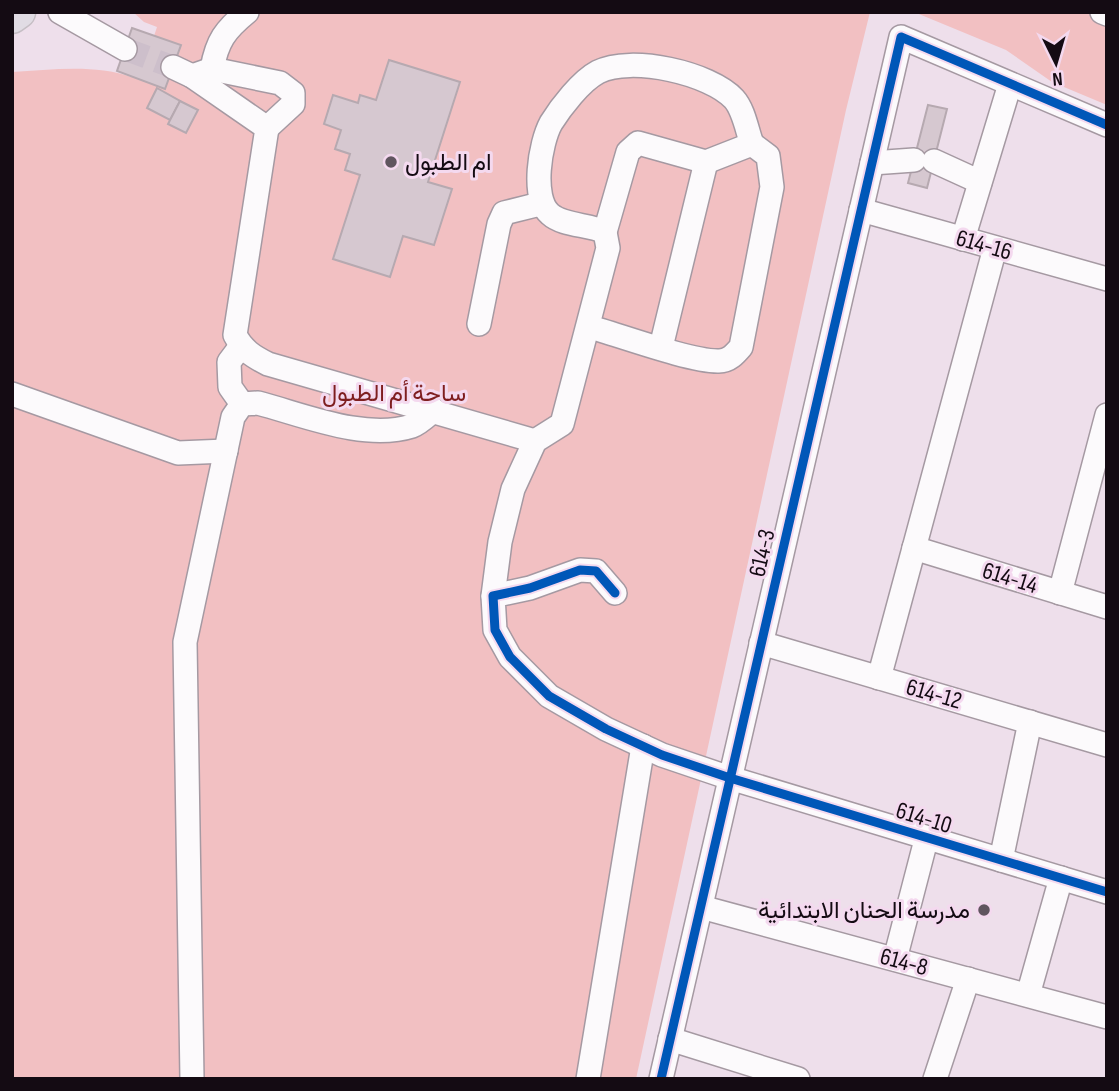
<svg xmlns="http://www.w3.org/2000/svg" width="1119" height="1091" font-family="'Sofia Sans Condensed',Vazirmatn,sans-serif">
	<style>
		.green { fill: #f2c0c2 }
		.building { fill: #d6c8d0; stroke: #b6a9b0; stroke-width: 2 }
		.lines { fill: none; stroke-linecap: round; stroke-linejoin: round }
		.minor-tunnel { stroke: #cdbfcb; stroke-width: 23; stroke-dasharray: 23 11; stroke-linecap: butt }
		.minor-casing { stroke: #a599a2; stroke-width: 26 }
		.highway-casing { stroke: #c5bec4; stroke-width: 35 }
		.minor { stroke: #fcfafc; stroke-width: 23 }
		.highway { stroke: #e1dce4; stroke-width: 32 }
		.cycleway-casing { stroke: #f4d9ef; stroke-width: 13 }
		.cycleway { stroke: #0057b8; stroke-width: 9 }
		.poi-dot { fill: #60555f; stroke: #f4d9ef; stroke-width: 2.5 }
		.labels { text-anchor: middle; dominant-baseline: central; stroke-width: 6; stroke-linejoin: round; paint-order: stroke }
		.poi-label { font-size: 24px; fill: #140b13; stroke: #f4d9ef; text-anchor: start }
		.street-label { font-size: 24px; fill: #140b13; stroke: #f4d9ef }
		.park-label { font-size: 24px; fill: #7e1e1f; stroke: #f4d9ef }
	</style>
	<rect width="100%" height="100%" fill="#eedfeb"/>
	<g class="green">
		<path d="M133,12H870L846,110L636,1079H12V72C51,70 95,64 131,77L143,69L157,27L144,22Z"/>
		<path d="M914,12H1107V105L1052,82L1006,50Z"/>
	</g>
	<g class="building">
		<path d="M132,28L181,45L165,89L117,71Z"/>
		<path d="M389,60L460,82L428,182L452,189L434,245L403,236L390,277L333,259L360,175L345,170L350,154L335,149L341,130L324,124L333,95L358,103L360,95L376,100Z"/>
		<path d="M157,88L180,101L170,120L147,108Z"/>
		<path d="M180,101L198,110L186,133L168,124Z"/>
		<path d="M928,105L947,109L927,188L908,183Z"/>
	</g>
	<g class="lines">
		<path class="minor-tunnel" d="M125,49L173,67"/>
		<defs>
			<g id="minor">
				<path d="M60,12L125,49"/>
				<path d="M1102,12L1107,14"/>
				<path d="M173,67L192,76L267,128L235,335C243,350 252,356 268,364L535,441"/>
				<path d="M212,69C217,41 225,30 247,12"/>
				<path d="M192,76L212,69L280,83L293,93V104L267,128"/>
				<path d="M934,161L980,182"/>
				<path d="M872,163L914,160"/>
				<path d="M861,210L1107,279"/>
				<path d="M963,239L1010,84"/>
				<path d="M479,324L499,224L504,213L540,204"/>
				<path d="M590,327C619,335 692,362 719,361C729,361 735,354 741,347L772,187L768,156L752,144L706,162L638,143L628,152L605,232"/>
				<path d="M241,346L229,362L230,387L242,404"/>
				<path d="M661,347L706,162"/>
				<path d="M12,394L178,453L226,451"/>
				<path d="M914,548L1107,607"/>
				<path d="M615,593L596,571L580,570L530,588L493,596L495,630L510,657L549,696L606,729L662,755L730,778L1107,892"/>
				<path d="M1060,593L1107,415"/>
				<path d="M493,596L500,542L513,489L535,441L562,424L608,248L605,232C589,224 563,226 550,214C531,198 540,143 551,123C561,107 581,81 598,72C631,55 710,73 734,99C744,110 747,131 752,144"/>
				<path d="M761,643L1107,745"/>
				<path d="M879,678L995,248"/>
				<path d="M1001,860L1030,722"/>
				<path d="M701,907L1107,1017"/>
				<path d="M895,959L926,840"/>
				<path d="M1028,995L1061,878"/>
				<path d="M670,1039L798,1079"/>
				<path d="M192,1079L185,642L233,417L242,404L258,403C304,415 365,441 412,426C420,423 428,415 434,410"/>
				<path d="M588,1079L643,746"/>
				<path d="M661,1079L901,37L1107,125"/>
				<path d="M935,1079L968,979"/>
			</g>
			<path id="highway" d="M12,17L19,12"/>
		</defs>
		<use href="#minor" class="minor-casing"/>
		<use href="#highway" class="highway-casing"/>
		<use href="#minor" class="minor"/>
		<use href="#highway" class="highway"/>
		<defs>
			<g id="cycleway">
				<path d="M615,593L596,571L580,570L530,588L493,596L495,630L510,657L549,696L606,729L662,755L730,778L1107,892"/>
				<path d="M661,1079L901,37L1107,125"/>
			</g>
		</defs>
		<use href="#cycleway" class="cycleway-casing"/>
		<use href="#cycleway" class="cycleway"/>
	</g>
	<g class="poi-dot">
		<circle cx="391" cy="162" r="7"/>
		<circle cx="984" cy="910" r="7"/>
	</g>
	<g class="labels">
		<g class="poi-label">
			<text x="405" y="162">ام الطبول</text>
			<text x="970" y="910" text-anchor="end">مدرسة الحنان الابتدائية</text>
		</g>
		<g class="street-label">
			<text transform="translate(984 245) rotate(16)">614-16</text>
			<text transform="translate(762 553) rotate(-77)">614-3</text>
			<text transform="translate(1010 578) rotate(17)">614-14</text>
			<text transform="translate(934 694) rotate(16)">614-12</text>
			<text transform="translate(924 818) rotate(17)">614-10</text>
			<text transform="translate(904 962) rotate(15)">614-8</text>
		</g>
		<g class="park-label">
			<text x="394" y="393">ساحة أم الطبول</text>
		</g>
	</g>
	<rect width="1119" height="1091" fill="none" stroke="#140b13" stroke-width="28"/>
	<g transform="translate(1056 63) rotate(175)" stroke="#f4d9ef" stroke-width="5" paint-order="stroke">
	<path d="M0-5L12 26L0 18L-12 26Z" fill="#140b13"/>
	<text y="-10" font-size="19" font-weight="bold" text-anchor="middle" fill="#140b13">N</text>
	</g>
</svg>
